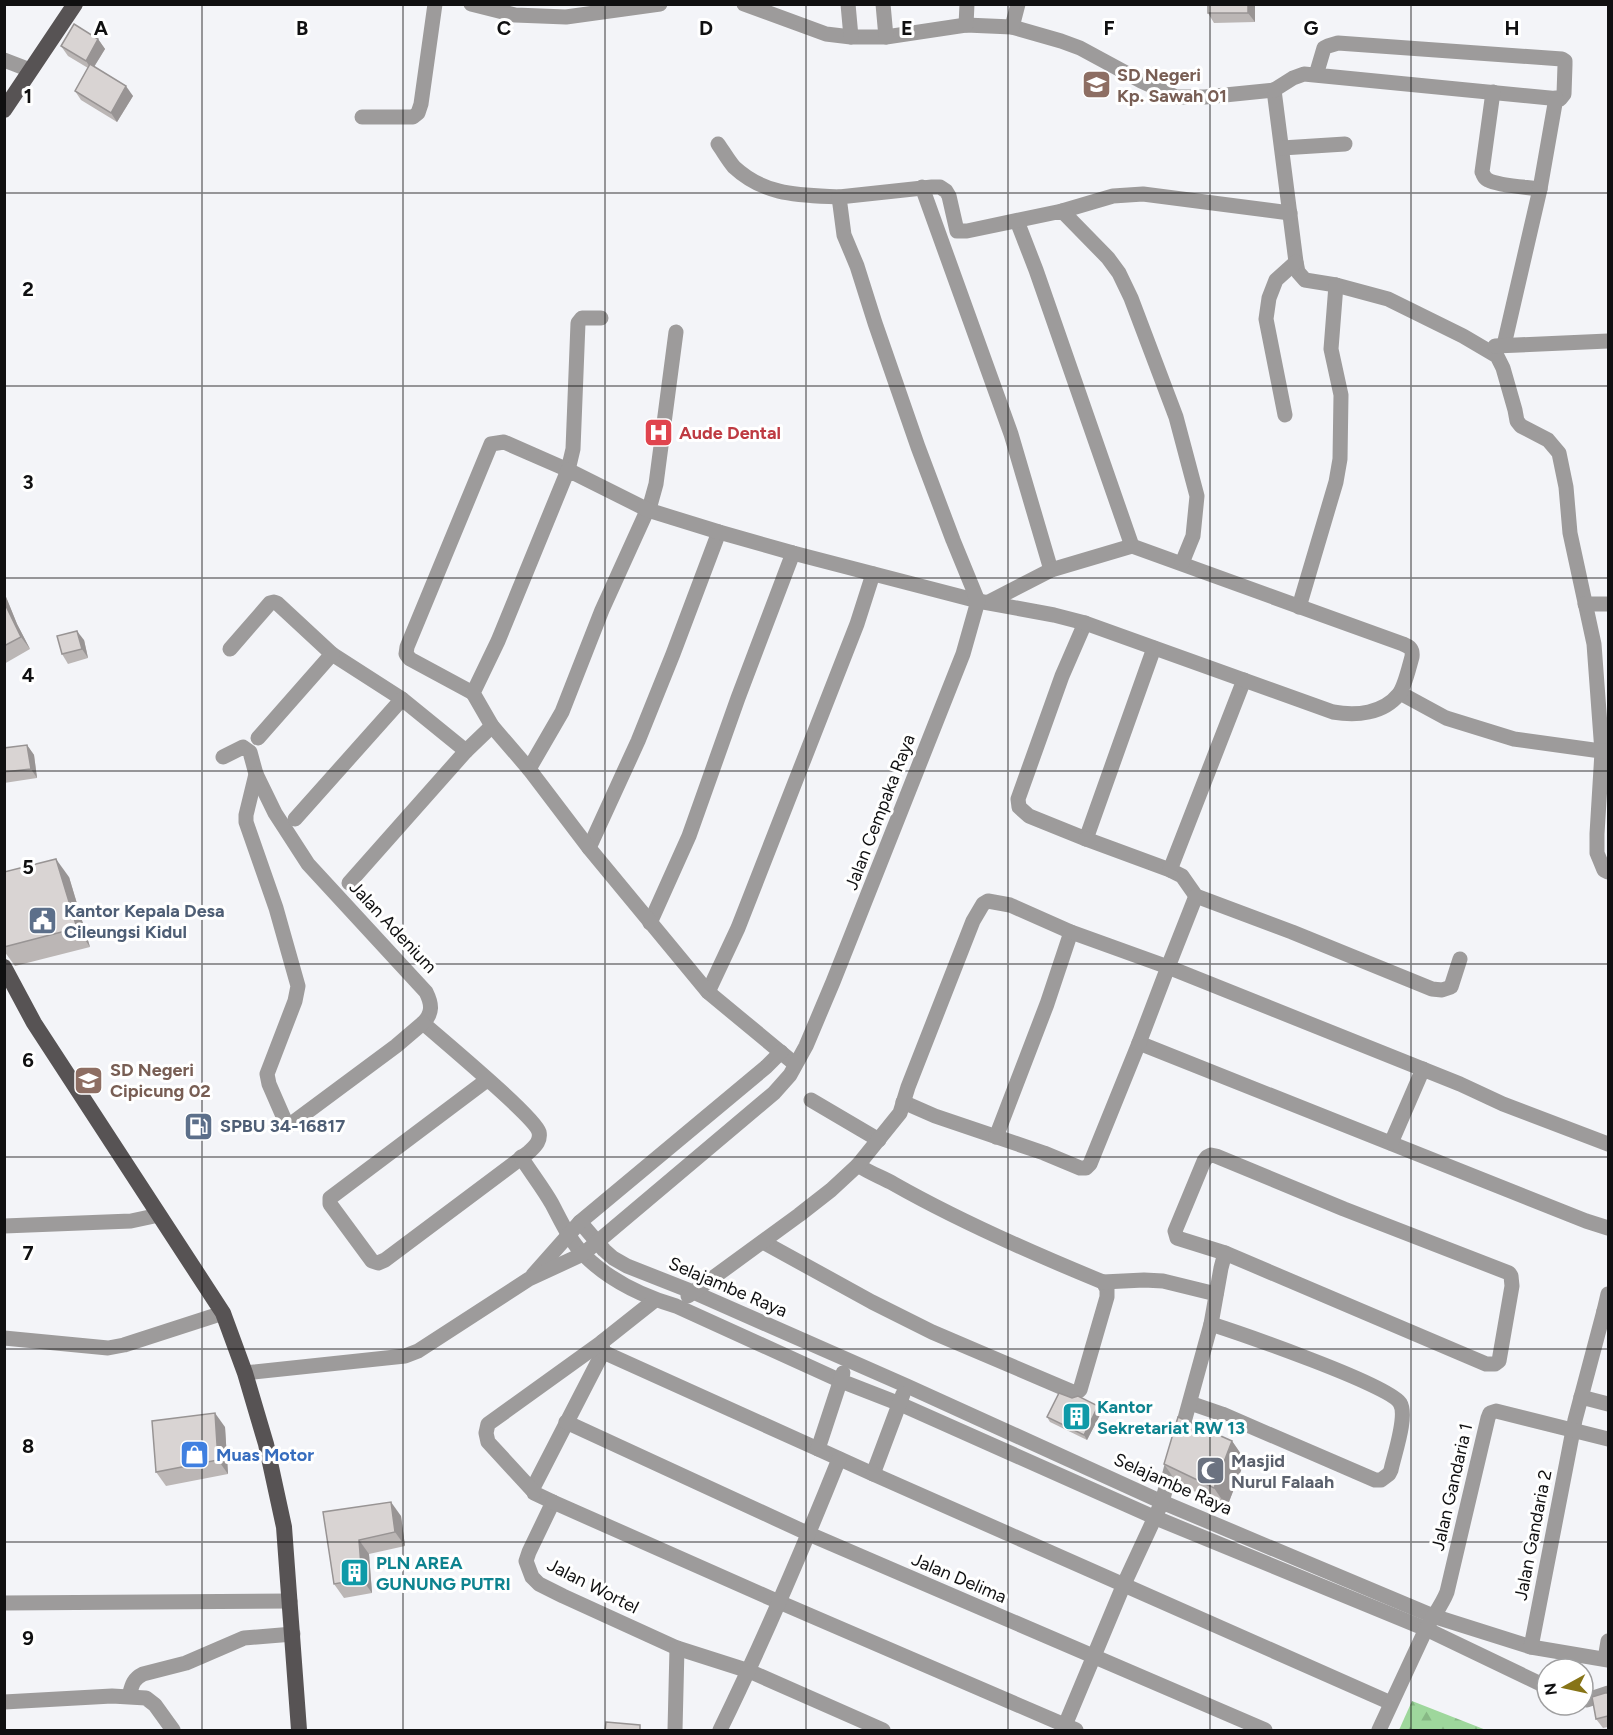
<svg xmlns="http://www.w3.org/2000/svg" width="1613" height="1735" font-family="Figtree,sans-serif">
	<style>
		.forest { fill: url(#forest-firs) }
		.lines { fill: none; stroke-linecap: round; stroke-linejoin: round }
		.minor { stroke: #9d9b9b; stroke-width: 15 }
		.primary { stroke: #575354; stroke-width: 16 }
		.wall { fill: #bbb6b5 }
		.shaded-wall { fill: #989494 }
		.building { fill: #d9d4d3; stroke: #989494; stroke-width: 1.5 }
		.grid { fill: none; stroke: #101011; stroke-width: 1.5; stroke-opacity: 0.55 }
		.labels { text-anchor: middle; dominant-baseline: central; stroke-width: 6; stroke-linejoin: round; paint-order: stroke }
		.education-label { font-size: 18px; font-weight: bold; fill: #785e54; stroke: #fff; text-anchor: start }
		.health-label { font-size: 18px; font-weight: bold; fill: #be3a42; stroke: #fff; text-anchor: start }
		.street-label { font-size: 18px; fill: #101011; stroke: #fff }
		.service-label { font-size: 18px; font-weight: bold; fill: #4e5e75; stroke: #fff; text-anchor: start }
		.culture-label { font-size: 18px; font-weight: bold; fill: #0d838f; stroke: #fff; text-anchor: start }
		.shop-label { font-size: 18px; font-weight: bold; fill: #366cbe; stroke: #fff; text-anchor: start }
		.worship-label { font-size: 18px; font-weight: bold; fill: #5b616d; stroke: #fff; text-anchor: start }
		.grid-label { font-size: 20px; text-anchor: middle; font-weight: bold; fill: #101011; stroke: #fff; stroke-width: 6; stroke-linejoin: round; paint-order: stroke }
	</style>
	<defs>
		<pattern id="forest-firs" width="22" height="20" patternUnits="userSpaceOnUse" patternTransform="scale(1.5)"><rect width="22" height="20" fill="#9ed79c"/><path d="M5 1l3.5 6h-7zM16 11l3.5 6h-7z" fill="#87b885"/></pattern>
	</defs>
	<rect width="100%" height="100%" fill="#f3f4f8"/>
	<path class="forest" d="M1412,1701L1486,1730H1399Z"/>
	<g class="lines">
		<g class="minor">
			<path d="M471,4L515,15L566,17L660,4"/>
			<path d="M744,4L826,34L851,37H886L966,25L1012,27L1061,41L1080,48L1141,81L1176,97H1205L1274,90L1296,262L1298,272L1305,280L1336,285L1388,299L1463,336L1497,356L1503,368L1515,410L1517,421L1521,426L1548,440L1559,453L1566,487L1570,533L1594,644L1602,752L1597,834V853L1604,870L1608,872"/>
			<path d="M848,4L851,37"/>
			<path d="M883,4L886,37"/>
			<path d="M966,25L967,4"/>
			<path d="M1012,27L1018,4"/>
			<path d="M4,60L30,70"/>
			<path d="M1274,90L1293,78L1304,74L1560,99L1564,94L1565,65V61L1562,59L1338,43L1328,46L1324,48L1316,75"/>
			<path d="M1493,92L1482,172C1484,176 1484,178 1488,180C1499,186 1527,187 1540,189"/>
			<path d="M362,117H413L418,113L421,104L435,4"/>
			<path d="M718,144C723,151 728,160 734,167C765,196 800,195 839,197"/>
			<path d="M1282,148L1345,144"/>
			<path d="M922,187L1011,434L1051,570"/>
			<path d="M1062,211L1113,196L1143,194L1290,213"/>
			<path d="M1017,221L1036,270L1132,546"/>
			<path d="M1504,345L1540,189L1556,98"/>
			<path d="M1495,346L1608,341"/>
			<path d="M1285,415L1266,319L1269,298L1276,280L1296,262"/>
			<path d="M1585,604H1608"/>
			<path d="M1299,607L1336,482L1340,459L1341,395L1331,349L1336,285"/>
			<path d="M1085,623L1062,676L1018,799L1019,807L1029,816L1086,839L1154,648"/>
			<path d="M230,649L270,603L274,602L277,603L332,654L402,699L466,751L492,726"/>
			<path d="M473,693L410,659L406,654L407,647L491,444L504,442L568,470L573,449L578,323L582,318H601"/>
			<path d="M1400,693L1446,718L1514,739L1608,752"/>
			<path d="M258,738L332,654"/>
			<path d="M223,757L243,747L250,752L256,774L275,813L308,864L426,992C432,1004 433,1013 423,1023C441,1039 535,1117 539,1132C541,1141 535,1146 529,1152L385,1260L378,1263L372,1261L330,1204V1198L487,1080"/>
			<path d="M529,769L562,712L602,610L651,502L656,484L676,332"/>
			<path d="M256,774L246,815V822L276,908L298,986L295,1001L267,1074L269,1084L286,1123L291,1124L295,1121L396,1046L423,1023"/>
			<path d="M295,819L402,699"/>
			<path d="M1086,839L1170,870L1182,876L1196,896L1292,932L1432,989L1442,990L1451,987L1460,959"/>
			<path d="M589,848L638,741L673,654L719,532"/>
			<path d="M1170,870L1244,680"/>
			<path d="M349,883L466,751"/>
			<path d="M1196,896L1168,967L1460,1084L1503,1104L1608,1144"/>
			<path d="M650,923L689,836L738,698L793,553"/>
			<path d="M708,992L738,928L857,624L873,574"/>
			<path d="M795,1064L708,992L589,848L529,769L492,726L473,693L498,641L568,470L648,510L719,532L793,553L978,601L1054,615L1085,623L1333,712C1356,716 1383,714 1399,694C1405,686 1409,667 1412,657C1413,649 1410,647 1403,644L1132,546L1051,570L989,602"/>
			<path d="M811,1100L879,1140"/>
			<path d="M903,1102L935,1116L1044,1153L1080,1168H1086L1090,1164L1139,1043L1586,1221L1608,1228"/>
			<path d="M996,1137L1047,1004L1071,932"/>
			<path d="M1391,1143L1423,1069"/>
			<path d="M1211,1155L1216,1156L1344,1209L1509,1273L1511,1276L1512,1286L1499,1361L1495,1364H1486L1225,1253L1177,1238L1175,1231L1204,1161L1207,1157Z"/>
			<path d="M521,1157C531,1173 543,1188 552,1204C561,1221 570,1241 584,1255C609,1280 642,1296 676,1306L841,1381L900,1404L1156,1518L1426,1629L1547,1687"/>
			<path d="M580,1222L604,1250L613,1258L627,1266L693,1292L907,1386L1162,1502L1433,1616L1531,1647L1608,1660"/>
			<path d="M4,1226L131,1221L159,1215"/>
			<path d="M763,1242L872,1302L932,1332L1075,1393L1080,1390L1107,1297V1289L1103,1282C1032,1253 961,1222 894,1184C882,1177 869,1173 858,1165"/>
			<path d="M533,1275L580,1222L766,1067L781,1052"/>
			<path d="M1103,1282L1144,1280L1163,1281L1216,1294"/>
			<path d="M688,1296L799,1215L831,1190L858,1165L900,1113L908,1087L973,921L983,904L988,901L1010,905L1071,932L1168,967L1139,1043"/>
			<path d="M655,1300L602,1342L603,1352L533,1488L534,1493L553,1502L529,1552L526,1561L532,1577L539,1584L563,1596L677,1648L749,1671L883,1730"/>
			<path d="M1604,1311L1608,1294"/>
			<path d="M4,1338L108,1348L124,1345L223,1313"/>
			<path d="M603,1352L818,1449"/>
			<path d="M245,1373L405,1356L418,1351L529,1279L583,1254L774,1093L790,1075L806,1046L833,982L963,654L978,601L953,540L918,447L875,323L857,266L844,235L839,197L932,187H940L946,191L949,196L957,231H967L1062,211L1108,258L1119,273L1131,298L1176,417L1197,496L1193,536L1182,563"/>
			<path d="M843,1373L818,1449L873,1474L903,1394"/>
			<path d="M1581,1397L1608,1404"/>
			<path d="M1190,1403L1222,1414L1375,1480H1381L1389,1474L1391,1470C1394,1455 1408,1416 1400,1403C1390,1385 1239,1333 1211,1324"/>
			<path d="M566,1422L809,1534L1265,1730"/>
			<path d="M873,1474L1391,1703"/>
			<path d="M534,1492L488,1442L486,1433L488,1424L602,1342"/>
			<path d="M553,1502L779,1602L1076,1730"/>
			<path d="M4,1603L290,1601"/>
			<path d="M1531,1647L1575,1420L1604,1311L1608,1312"/>
			<path d="M1605,1659L1608,1641"/>
			<path d="M129,1696C132,1685 133,1679 143,1674L186,1663L244,1638L293,1634"/>
			<path d="M1583,1699L1587,1700L1608,1693"/>
			<path d="M4,1702L112,1696L146,1698L155,1705L173,1730"/>
			<path d="M675,1730L677,1648"/>
			<path d="M720,1730C763,1642 802,1551 839,1459"/>
			<path d="M1063,1730L1124,1584L1162,1502L1211,1324L1221,1268L1225,1253"/>
			<path d="M1379,1730L1426,1629C1433,1616 1442,1605 1447,1592L1488,1418L1490,1413L1496,1411L1608,1439"/>
		</g>
		<g class="primary">
			<path d="M4,110L75,4"/>
			<path d="M4,967L34,1023L223,1313L245,1373L266,1444L284,1527L299,1730"/>
		</g>
	</g>
	<g class="wall">
		<path d="M1255,4V22L1214,23L1208,13Z"/>
		<path d="M98,39L105,49L94,67L133,96L117,122L81,100L75,91L88,68L68,56L61,46Z"/>
		<path d="M4,592L17,624L30,649L4,664Z"/>
		<path d="M84,640L88,658L68,664L62,654Z"/>
		<path d="M27,745L34,755L37,778L4,783V748Z"/>
		<path d="M4,872L69,877L90,947L15,966L4,951Z"/>
		<path d="M1098,1406L1102,1411L1087,1440L1050,1422L1047,1417Z"/>
		<path d="M225,1427L228,1474L166,1486L156,1472Z"/>
		<path d="M1232,1441L1245,1460L1227,1507L1177,1483L1164,1464Z"/>
		<path d="M323,1512L401,1516L405,1546L369,1554L372,1593L344,1598L334,1584Z"/>
		<path d="M1608,1693V1727L1603,1728L1596,1719Z"/>
	</g>
	<g class="shaded-wall">
		<path d="M1248,4H1255V22L1248,13Z"/>
		<path d="M98,39L105,49L92,70L86,61Z"/>
		<path d="M126,86L133,96L117,122L111,113Z"/>
		<path d="M4,592L17,624L30,649L21,637L8,611L4,602Z"/>
		<path d="M77,631L84,640L88,658L82,649Z"/>
		<path d="M27,745L34,755L37,778L31,769Z"/>
		<path d="M56,859L69,877L90,947L77,928Z"/>
		<path d="M1098,1406L1102,1411L1087,1440L1084,1435Z"/>
		<path d="M215,1413L225,1427L228,1474L218,1460Z"/>
		<path d="M1232,1441L1245,1460L1227,1507L1214,1488Z"/>
		<path d="M391,1502L401,1516L405,1546L395,1532Z"/>
		<path d="M359,1540L369,1554L372,1593L362,1579Z"/>
	</g>
	<g class="building">
		<rect x="1208" y="4" width="40" height="9"/>
		<path d="M74,24L98,39L86,61L61,46Z"/>
		<path d="M90,64L126,86L111,113L75,91Z"/>
		<path d="M4,602L21,637L4,646Z"/>
		<path d="M77,631L82,649L62,654L57,636Z"/>
		<path d="M27,745L31,769L4,772V748Z"/>
		<path d="M56,859L77,928L4,947V872Z"/>
		<path d="M1059,1393L1072,1398L1078,1396L1098,1406L1084,1435L1047,1417Z"/>
		<path d="M215,1413L218,1460L156,1472L152,1421Z"/>
		<path d="M1178,1417L1232,1441L1214,1488L1164,1464Z"/>
		<path d="M391,1502L395,1532L359,1540L362,1579L334,1584L323,1512Z"/>
		<path d="M1605,1693H1608V1716L1596,1719L1592,1697Z"/>
		<path d="M606,1722L640,1725V1731H605Z"/>
	</g>
	<path class="grid" d="M202,4V1730M403,4V1730M605,4V1730M806,4V1730M1008,4V1730M1210,4V1730M1411,4V1730M4,193H1608M4,386H1608M4,578H1608M4,771H1608M4,964H1608M4,1157H1608M4,1349H1608M4,1542H1608"/>
	<defs>
		<symbol id="school-square" viewBox="-11 -11 22 22"><rect x="-9" y="-9" width="18" height="18" rx="4" fill="#8d6e63" stroke="#fff"/><path d="M0-5L7-2L0 1L-7-2ZM-4 1L0 2.5L4 1V4Q0 6-4 4Z" fill="#fff"/></symbol>
		<symbol id="hospital-square" viewBox="-11 -11 22 22"><rect x="-9" y="-9" width="18" height="18" rx="4" fill="#e0444e" stroke="#fff"/><path d="M-5-5h3v3.5h4V-5h3V5h-3V1.5h-4V5h-3Z" fill="#fff"/></symbol>
		<symbol id="civic-square" viewBox="-11 -11 22 22"><rect x="-9" y="-9" width="18" height="18" rx="4" fill="#5c6f8a" stroke="#fff"/><path d="M-.6-6.5H3V-4.5H.6V-3L4-1V1h2V6H-6V1h2V-1L-.6-3ZM-1.2 2.5V6h2.4V2.5Z" fill="#fff"/></symbol>
		<symbol id="fuel-square" viewBox="-11 -11 22 22"><rect x="-9" y="-9" width="18" height="18" rx="4" fill="#5c6f8a" stroke="#fff"/><path d="M-5.5-6h7V0h2V4h1.3V-2.5L3-4.5l.8-.8L6-3V5H2.5V1h-1V6h-7ZM-4.2-4.7v3.2H.2V-4.7Z" fill="#fff"/></symbol>
		<symbol id="building-square" viewBox="-11 -11 22 22"><rect x="-9" y="-9" width="18" height="18" rx="4" fill="#0f9aa8" stroke="#fff"/><path d="M-4-6H4V6H1V3H-1V6H-4ZM-2.5-4.3h1.7v1.8h-1.7ZM.8-4.3h1.7v1.8H.8ZM-2.5-1h1.7V.8h-1.7ZM.8-1h1.7V.8H.8Z" fill="#fff"/></symbol>
		<symbol id="shop-square" viewBox="-11 -11 22 22"><rect x="-9" y="-9" width="18" height="18" rx="4" fill="#3f7fe0" stroke="#fff"/><path d="M-5-2.5h2.3a2.7 3.5 0 0 1 5.4 0H5L5.5 6h-11ZM-1.5-2.5h3a1.5 2.3 0 0 0-3 0Z" fill="#fff"/></symbol>
		<symbol id="mosque-square" viewBox="-11 -11 22 22"><rect x="-9" y="-9" width="18" height="18" rx="4" fill="#6b7280" stroke="#fff"/><path d="M3.5-4.9A6 6 0 1 0 3.5 4.9A5 5 0 1 1 3.5-4.9Z" fill="#fff"/></symbol>
	</defs>
	<g fill-rule="evenodd">
		<use href="#school-square" x="1080" y="68" width="33" height="33"/>
		<use href="#hospital-square" x="642" y="416" width="33" height="33"/>
		<use href="#civic-square" x="26" y="904" width="33" height="33"/>
		<use href="#school-square" x="72" y="1064" width="33" height="33"/>
		<use href="#fuel-square" x="182" y="1110" width="33" height="33"/>
		<use href="#building-square" x="1060" y="1400" width="33" height="33"/>
		<use href="#shop-square" x="178" y="1438" width="33" height="33"/>
		<use href="#mosque-square" x="1194" y="1454" width="33" height="33"/>
		<use href="#building-square" x="338" y="1556" width="33" height="33"/>
	</g>
	<g class="labels">
		<g class="education-label">
			<text x="1117" y="75">SD Negeri<tspan x="1117" dy="21">Kp. Sawah 01</tspan></text>
			<text x="110" y="1070">SD Negeri<tspan x="110" dy="21">Cipicung 02</tspan></text>
		</g>
		<g class="health-label">
			<text x="679" y="433">Aude Dental</text>
		</g>
		<g class="street-label">
			<text transform="translate(880 812) rotate(-69)">Jalan Cempaka Raya</text>
			<text transform="translate(393 927) rotate(47)">Jalan Adenium</text>
			<text transform="translate(728 1287) rotate(23)">Selajambe Raya</text>
			<text transform="translate(1173 1484) rotate(24)">Selajambe Raya</text>
			<text transform="translate(1452 1487) rotate(-77)">Jalan Gandaria 1</text>
			<text transform="translate(1533 1535) rotate(-79)">Jalan Gandaria 2</text>
			<text transform="translate(959 1578) rotate(23)">Jalan Delima</text>
			<text transform="translate(593 1586) rotate(27)">Jalan Wortel</text>
		</g>
		<g class="service-label">
			<text x="64" y="911">Kantor Kepala Desa<tspan x="64" dy="21">Cileungsi Kidul</tspan></text>
			<text x="220" y="1126">SPBU 34-16817</text>
		</g>
		<g class="culture-label">
			<text x="1097" y="1407">Kantor<tspan x="1097" dy="21">Sekretariat RW 13</tspan></text>
			<text x="376" y="1563">PLN AREA<tspan x="376" dy="21">GUNUNG PUTRI</tspan></text>
		</g>
		<g class="shop-label">
			<text x="216" y="1455">Muas Motor</text>
		</g>
		<g class="worship-label">
			<text x="1231" y="1461">Masjid<tspan x="1231" dy="21">Nurul Falaah</tspan></text>
		</g>
	</g>
	<g class="grid-label">
		<text x="101" y="35">A</text>
		<text x="302" y="35">B</text>
		<text x="504" y="35">C</text>
		<text x="706" y="35">D</text>
		<text x="907" y="35">E</text>
		<text x="1109" y="35">F</text>
		<text x="1311" y="35">G</text>
		<text x="1512" y="35">H</text>
		<text x="28" y="103">1</text>
		<text x="28" y="296">2</text>
		<text x="28" y="489">3</text>
		<text x="28" y="682">4</text>
		<text x="28" y="874">5</text>
		<text x="28" y="1067">6</text>
		<text x="28" y="1260">7</text>
		<text x="28" y="1453">8</text>
		<text x="28" y="1645">9</text>
	</g>
	<rect width="1613" height="1735" fill="none" stroke="#101011" stroke-width="12"/>
	<g transform="translate(1565 1687) rotate(262)"><circle r="28" fill="#ffffff" stroke="#9f9fa0" stroke-width="1.5"/>
	<path d="M0-4.5L10 22L0 15L-10 22Z" fill="#877417"/>
	<text y="-9" font-size="16" font-weight="bold" text-anchor="middle" fill="#101011">N</text>
	</g>
</svg>
